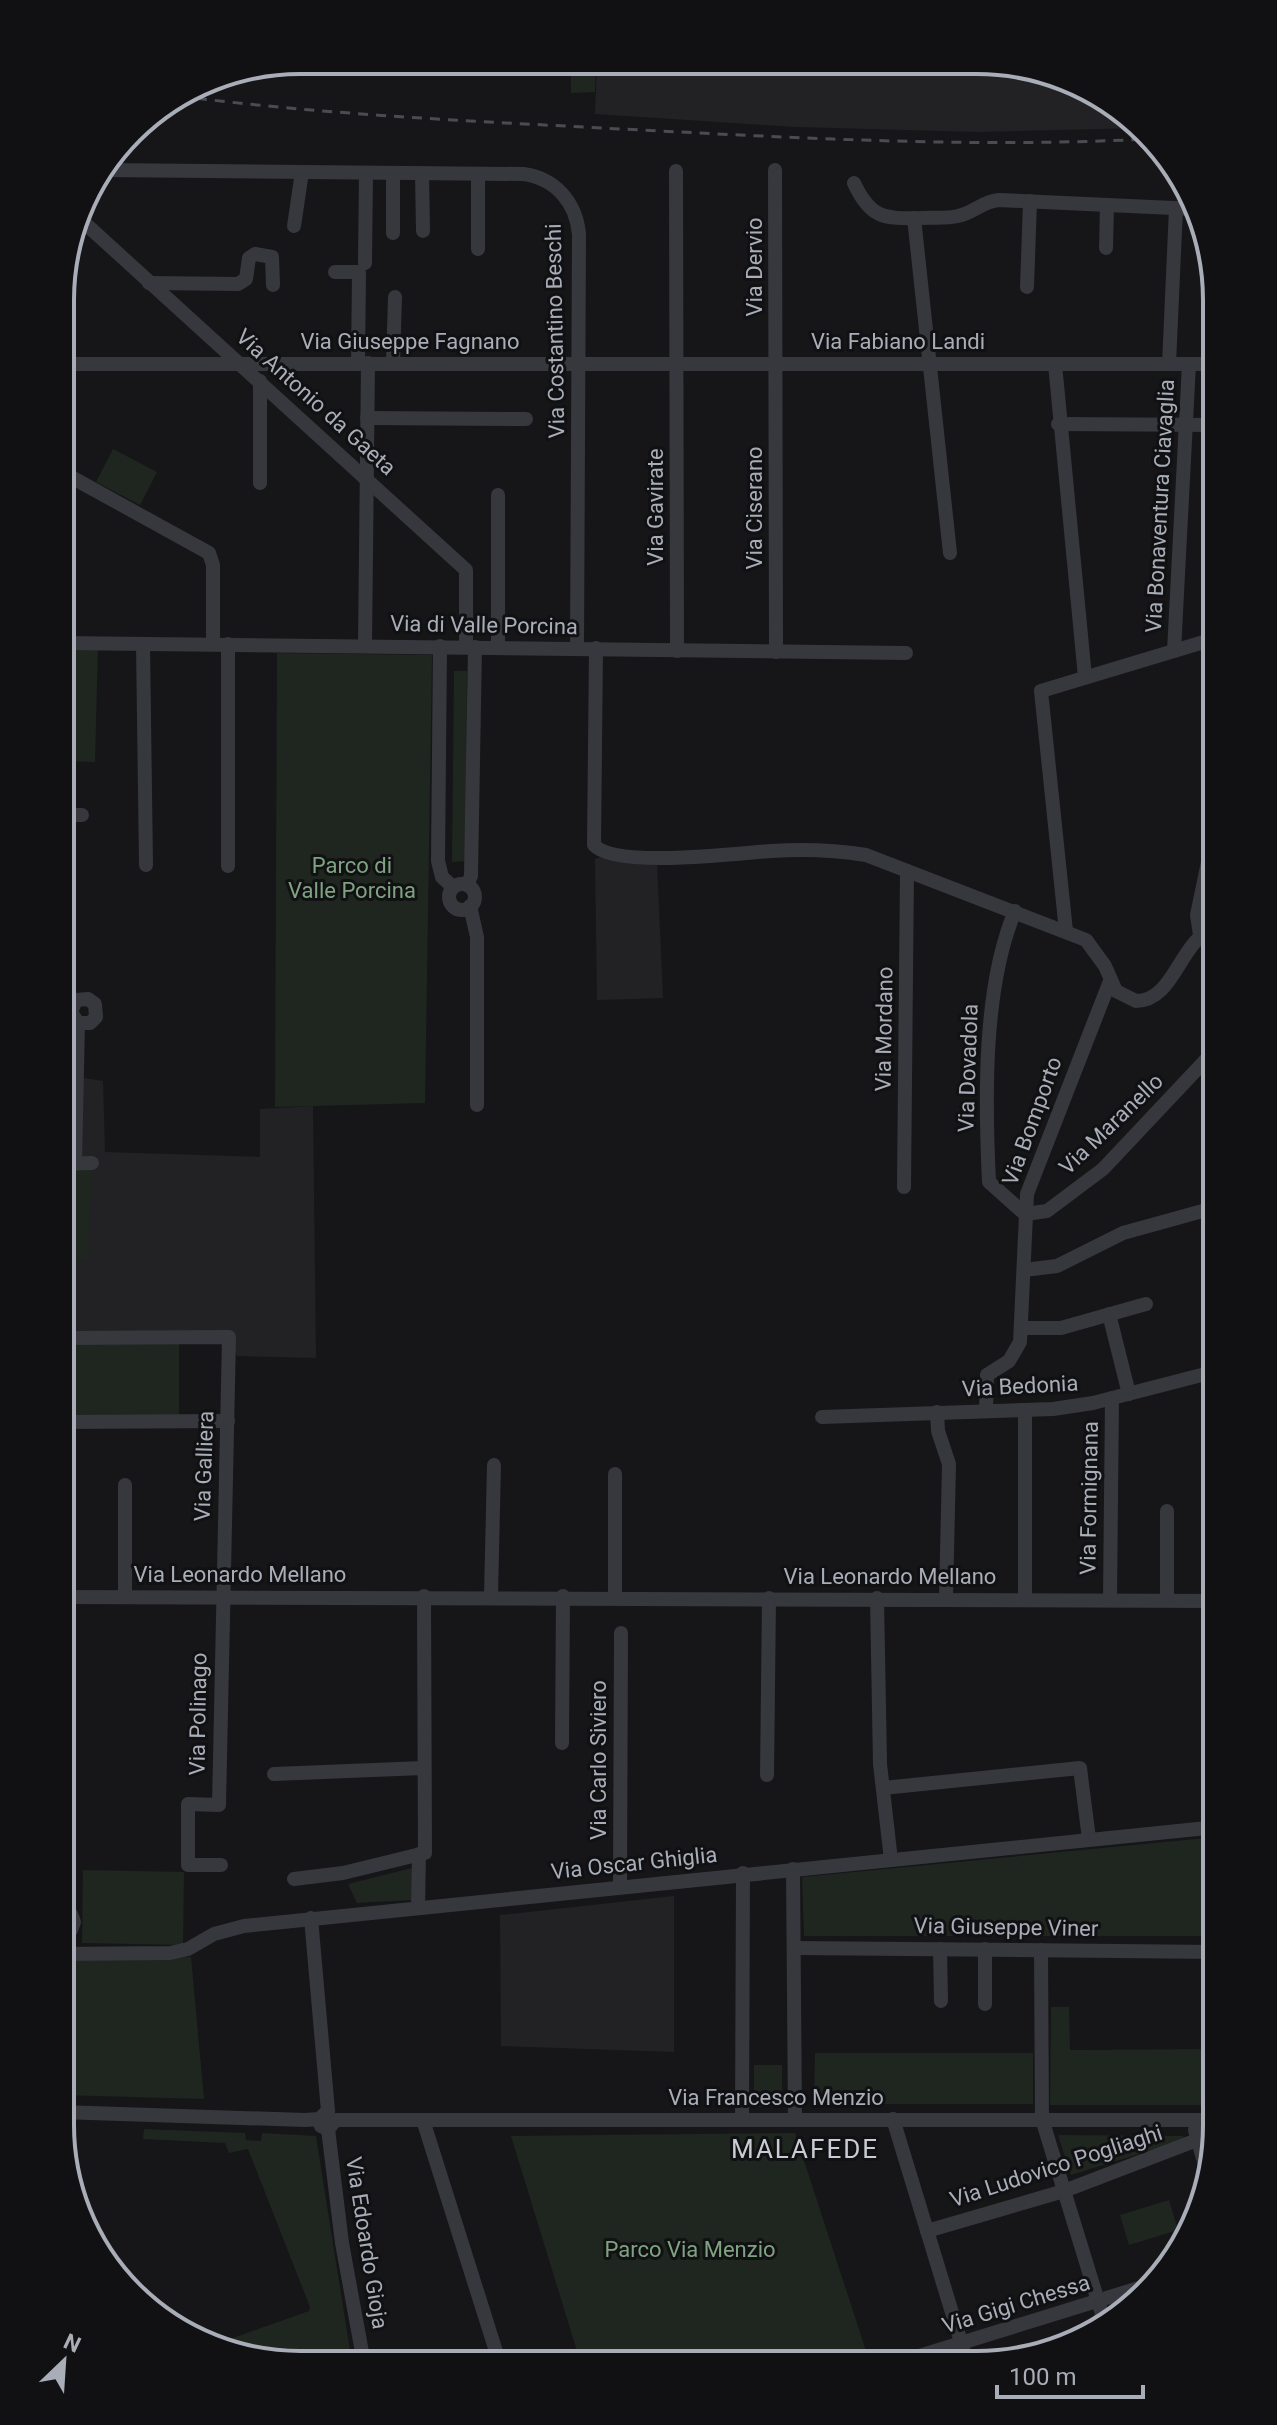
<svg xmlns="http://www.w3.org/2000/svg" width="1277" height="2425" font-family="Roboto,sans-serif">
	<style>
		.built { fill: #222225 }
		.green { fill: #1e261f }
		.lines { fill: none; stroke-linecap: round; stroke-linejoin: round }
		.minor { stroke: #37383d; stroke-width: 14 }
		.rail { stroke: #4a4c52; stroke-width: 3; stroke-dasharray: 10 8; stroke-linecap: butt }
		.labels { text-anchor: middle; dominant-baseline: central; stroke-width: 6; stroke-linejoin: round; paint-order: stroke }
		.street-label { font-size: 22px; fill: #a8adb8; stroke: #111113 }
		.park-label { font-size: 22px; fill: #7fa381; stroke: #111113 }
		.quarter-label { font-size: 26px; letter-spacing: 2px; fill: #c9ccd4; stroke: #111113 }
		.rim { fill: none; stroke: #a8adb8; stroke-width: 4 }
	</style>
	<rect width="100%" height="100%" fill="#161618"/>
	<g class="built">
		<path d="M597,62L1024,65L1136,120L1141,128L978,132L797,127L595,114Z"/>
		<path d="M604,856L657,863L663,998L597,1000L595,859Z"/>
		<path d="M61,1065H77V1077L103,1081L105,1152L260,1157V1109L313,1106L316,1358L237,1356L229,1337L61,1338Z"/>
		<path d="M674,1896V2052L501,2046L500,1915Z"/>
	</g>
	<g class="green">
		<path d="M576,62H596L595,92L571,93V76L576,75Z"/>
		<path d="M113,449L157,472L140,505L96,482Z"/>
		<path d="M62,643L98,644L95,762L61,761Z"/>
		<path d="M277,653L432,655L425,1103L275,1107Z"/>
		<path d="M454,671H467L466,861L452,862Z"/>
		<path d="M92,1163L88,1260L61,1258V1164Z"/>
		<path d="M63,1338H179V1421L61,1422Z"/>
		<path d="M1217,1837V1936H804L802,1877Z"/>
		<path d="M412,1868L413,1900L357,1903L348,1884Z"/>
		<path d="M83,1870L184,1872L183,1945L82,1943Z"/>
		<path d="M191,1957L204,2099L60,2095V1961Z"/>
		<path d="M1051,2007H1069L1070,2050L1216,2049V2105H1050Z"/>
		<path d="M815,2053H1033V2104H814Z"/>
		<rect x="754" y="2065" width="28" height="42"/>
		<path d="M144,2129L245,2133L246,2140L261,2141L262,2133L316,2136L352,2363C299,2363 241,2367 195,2339L211,2333L216,2344L309,2311L310,2307L248,2149L229,2153L225,2143L143,2139Z"/>
		<path d="M795,2133L869,2360L853,2365L581,2364L511,2136Z"/>
		<path d="M1058,2135L1183,2136L1184,2140L1071,2175Z"/>
		<path d="M1169,2200L1178,2230L1129,2245L1120,2215Z"/>
	</g>
	<g class="lines">
		<g class="minor">
			<path d="M103,170L523,174C555,178 576,202 579,234L577,648"/>
			<path d="M775,170L776,652"/>
			<path d="M676,171L677,651"/>
			<path d="M393,173V233"/>
			<path d="M422,173L423,231"/>
			<path d="M478,174V249"/>
			<path d="M854,183C870,218 884,219 920,218C932,217 946,219 958,216C973,213 983,201 999,200L1195,209"/>
			<path d="M78,217L466,570V647"/>
			<path d="M914,218L950,553"/>
			<path d="M294,226L302,172"/>
			<path d="M1106,248L1107,205"/>
			<path d="M365,263L366,173"/>
			<path d="M335,272H359L358,363"/>
			<path d="M149,283L238,284L246,279L249,258L255,254L272,257L273,285"/>
			<path d="M1027,287L1030,201"/>
			<path d="M393,363L395,297"/>
			<path d="M62,364H1217"/>
			<path d="M1055,364L1085,677"/>
			<path d="M1169,364L1176,208"/>
			<path d="M367,418L526,419"/>
			<path d="M1058,424L1217,425"/>
			<path d="M62,472L209,553L213,565V644"/>
			<path d="M260,483V381"/>
			<path d="M62,643L906,653"/>
			<path d="M143,644L146,865"/>
			<path d="M365,646L368,363"/>
			<path d="M440,646L438,861L442,877L453,887"/>
			<path d="M498,647V495"/>
			<path d="M596,648L594,845C615,869 739,853 772,851C804,849 834,850 866,855L1086,940L1105,966L1116,991L1136,1001C1176,1001 1180,936 1217,928"/>
			<path d="M1174,651L1189,364"/>
			<path d="M61,815H82"/>
			<path d="M228,866V644"/>
			<circle cx="462" cy="897" r="13"/>
			<path d="M467,885L471,876L475,647"/>
			<path d="M470,906L477,937V1105"/>
			<path d="M1015,911C983,987 985,1099 989,1182L1025,1214L1047,1211L1103,1169L1217,1048"/>
			<path d="M1066,931L1041,691L1217,638"/>
			<path d="M1200,935L1197,915L1217,819"/>
			<path d="M75,1163L78,1023L71,1012L76,1000L88,999L95,1004L96,1017L90,1023H78"/>
			<path d="M61,1164L92,1163"/>
			<path d="M904,1187L907,871"/>
			<path d="M1024,1270L1057,1266L1123,1233L1217,1207"/>
			<path d="M1109,1314L1129,1394"/>
			<path d="M1022,1328H1061L1146,1304"/>
			<path d="M61,1338L229,1337L219,1805L188,1804V1865H221"/>
			<path d="M1025,1410V1599"/>
			<path d="M986,1411L987,1375L1009,1361L1020,1342L1027,1194L1110,981"/>
			<path d="M937,1412L938,1431L949,1464L946,1598"/>
			<path d="M822,1417L1053,1409L1093,1403L1217,1371"/>
			<path d="M61,1422L228,1421"/>
			<path d="M615,1474V1596"/>
			<path d="M125,1485V1597"/>
			<path d="M491,1596L494,1465"/>
			<path d="M61,1597L1217,1601"/>
			<path d="M877,1598L880,1764L891,1860"/>
			<path d="M1110,1599L1112,1398"/>
			<path d="M1167,1600V1511"/>
			<path d="M562,1743L563,1596"/>
			<path d="M274,1774L423,1768"/>
			<path d="M767,1775L769,1598"/>
			<path d="M883,1788L1080,1768L1089,1839"/>
			<path d="M793,1869L795,2119"/>
			<path d="M294,1879L343,1873L425,1853L424,1596"/>
			<path d="M620,1887L621,1633"/>
			<path d="M418,1908L419,1854"/>
			<path d="M67,1911L69,1597"/>
			<path d="M311,1918L328,2111"/>
			<path d="M60,1935L71,1930L74,1922L71,1914L61,1909"/>
			<path d="M795,1948L1217,1952"/>
			<path d="M940,1949L941,2001"/>
			<path d="M985,1949V2004"/>
			<path d="M1041,1950L1042,2119L1106,2327"/>
			<path d="M60,1954L170,1953L188,1949L214,1934L244,1926L1217,1827"/>
			<path d="M60,2112L305,2120L319,2119L328,2111"/>
			<path d="M319,2119L321,2126L328,2129L336,2120H1216"/>
			<path d="M893,2119L968,2365"/>
			<path d="M423,2120L500,2364"/>
			<path d="M742,2120L743,1873"/>
			<path d="M328,2129L342,2243L364,2363"/>
			<path d="M1195,2130L1208,2176"/>
			<path d="M927,2231L1064,2191L1197,2140"/>
			<path d="M890,2365L1155,2283"/>
		</g>
		<path class="rail" d="M179,96C326,115 473,121 621,129C797,138 972,148 1149,139"/>
	</g>
	<g class="labels">
		<g class="street-label">
			<text transform="translate(754 267) rotate(-90)">Via Dervio</text>
			<text transform="translate(555 331) rotate(-91)">Via Costantino Beschi</text>
			<text x="410" y="341">Via Giuseppe Fagnano</text>
			<text x="898" y="341">Via Fabiano Landi</text>
			<text transform="translate(316 402) rotate(42)">Via Antonio da Gaeta</text>
			<text transform="translate(1160 506) rotate(-87)">Via Bonaventura Ciavaglia</text>
			<text transform="translate(655 507) rotate(-90)">Via Gavirate</text>
			<text transform="translate(754 508) rotate(-90)">Via Ciserano</text>
			<text transform="translate(484 625) rotate(1)">Via di Valle Porcina</text>
			<text transform="translate(884 1029) rotate(-89)">Via Mordano</text>
			<text transform="translate(968 1068) rotate(-88)">Via Dovadola</text>
			<text transform="translate(1032 1121) rotate(-70)">Via Bomporto</text>
			<text transform="translate(1111 1124) rotate(-44)">Via Maranello</text>
			<text transform="translate(1020 1386) rotate(-3)">Via Bedonia</text>
			<text transform="translate(204 1466) rotate(-88)">Via Galliera</text>
			<text transform="translate(1089 1498) rotate(-89)">Via Formignana</text>
			<text x="240" y="1574">Via Leonardo Mellano</text>
			<text x="890" y="1576">Via Leonardo Mellano</text>
			<text transform="translate(198 1714) rotate(-89)">Via Polinago</text>
			<text transform="translate(598 1760) rotate(-90)">Via Carlo Siviero</text>
			<text transform="translate(634 1863) rotate(-6)">Via Oscar Ghiglia</text>
			<text transform="translate(1006 1927) rotate(1)">Via Giuseppe Viner</text>
			<text x="776" y="2097">Via Francesco Menzio</text>
			<text transform="translate(1056 2166) rotate(-18)">Via Ludovico Pogliaghi</text>
			<text transform="translate(367 2243) rotate(81)">Via Edoardo Gioja</text>
			<text transform="translate(1016 2304) rotate(-17)">Via Gigi Chessa</text>
		</g>
		<g class="park-label">
			<text x="352" y="865">Parco di<tspan x="352" dy="25">Valle Porcina</tspan></text>
			<text x="690" y="2249">Parco Via Menzio</text>
		</g>
		<g class="quarter-label">
			<text x="805" y="2149">MALAFEDE</text>
		</g>
	</g>
	<path d="M0 0H1277V2425H0ZM300 74H977A226 226 0 0 1 1203 300V2125A226 226 0 0 1 977 2351H300A226 226 0 0 1 74 2125V300A226 226 0 0 1 300 74Z" fill="#111113" fill-rule="evenodd"/>
	<path class="rim" d="M300 74H977A226 226 0 0 1 1203 300V2125A226 226 0 0 1 977 2351H300A226 226 0 0 1 74 2125V300A226 226 0 0 1 300 74Z"/>
	<g transform="translate(64 2361) rotate(25)" stroke="#111113" stroke-width="6" paint-order="stroke">
	<path d="M0-6L14 30L0 20L-14 30Z" fill="#a8adb8"/>
	<text y="-12" font-size="22" font-weight="bold" text-anchor="middle" fill="#a8adb8">N</text>
	</g>
	<path d="M997 2385v12h146v-12" fill="none" stroke="#a8adb8" stroke-width="4"/>
	<text x="1009" y="2385" font-size="24" fill="#a8adb8" stroke="#111113" stroke-width="6" paint-order="stroke">100 m</text>
</svg>
